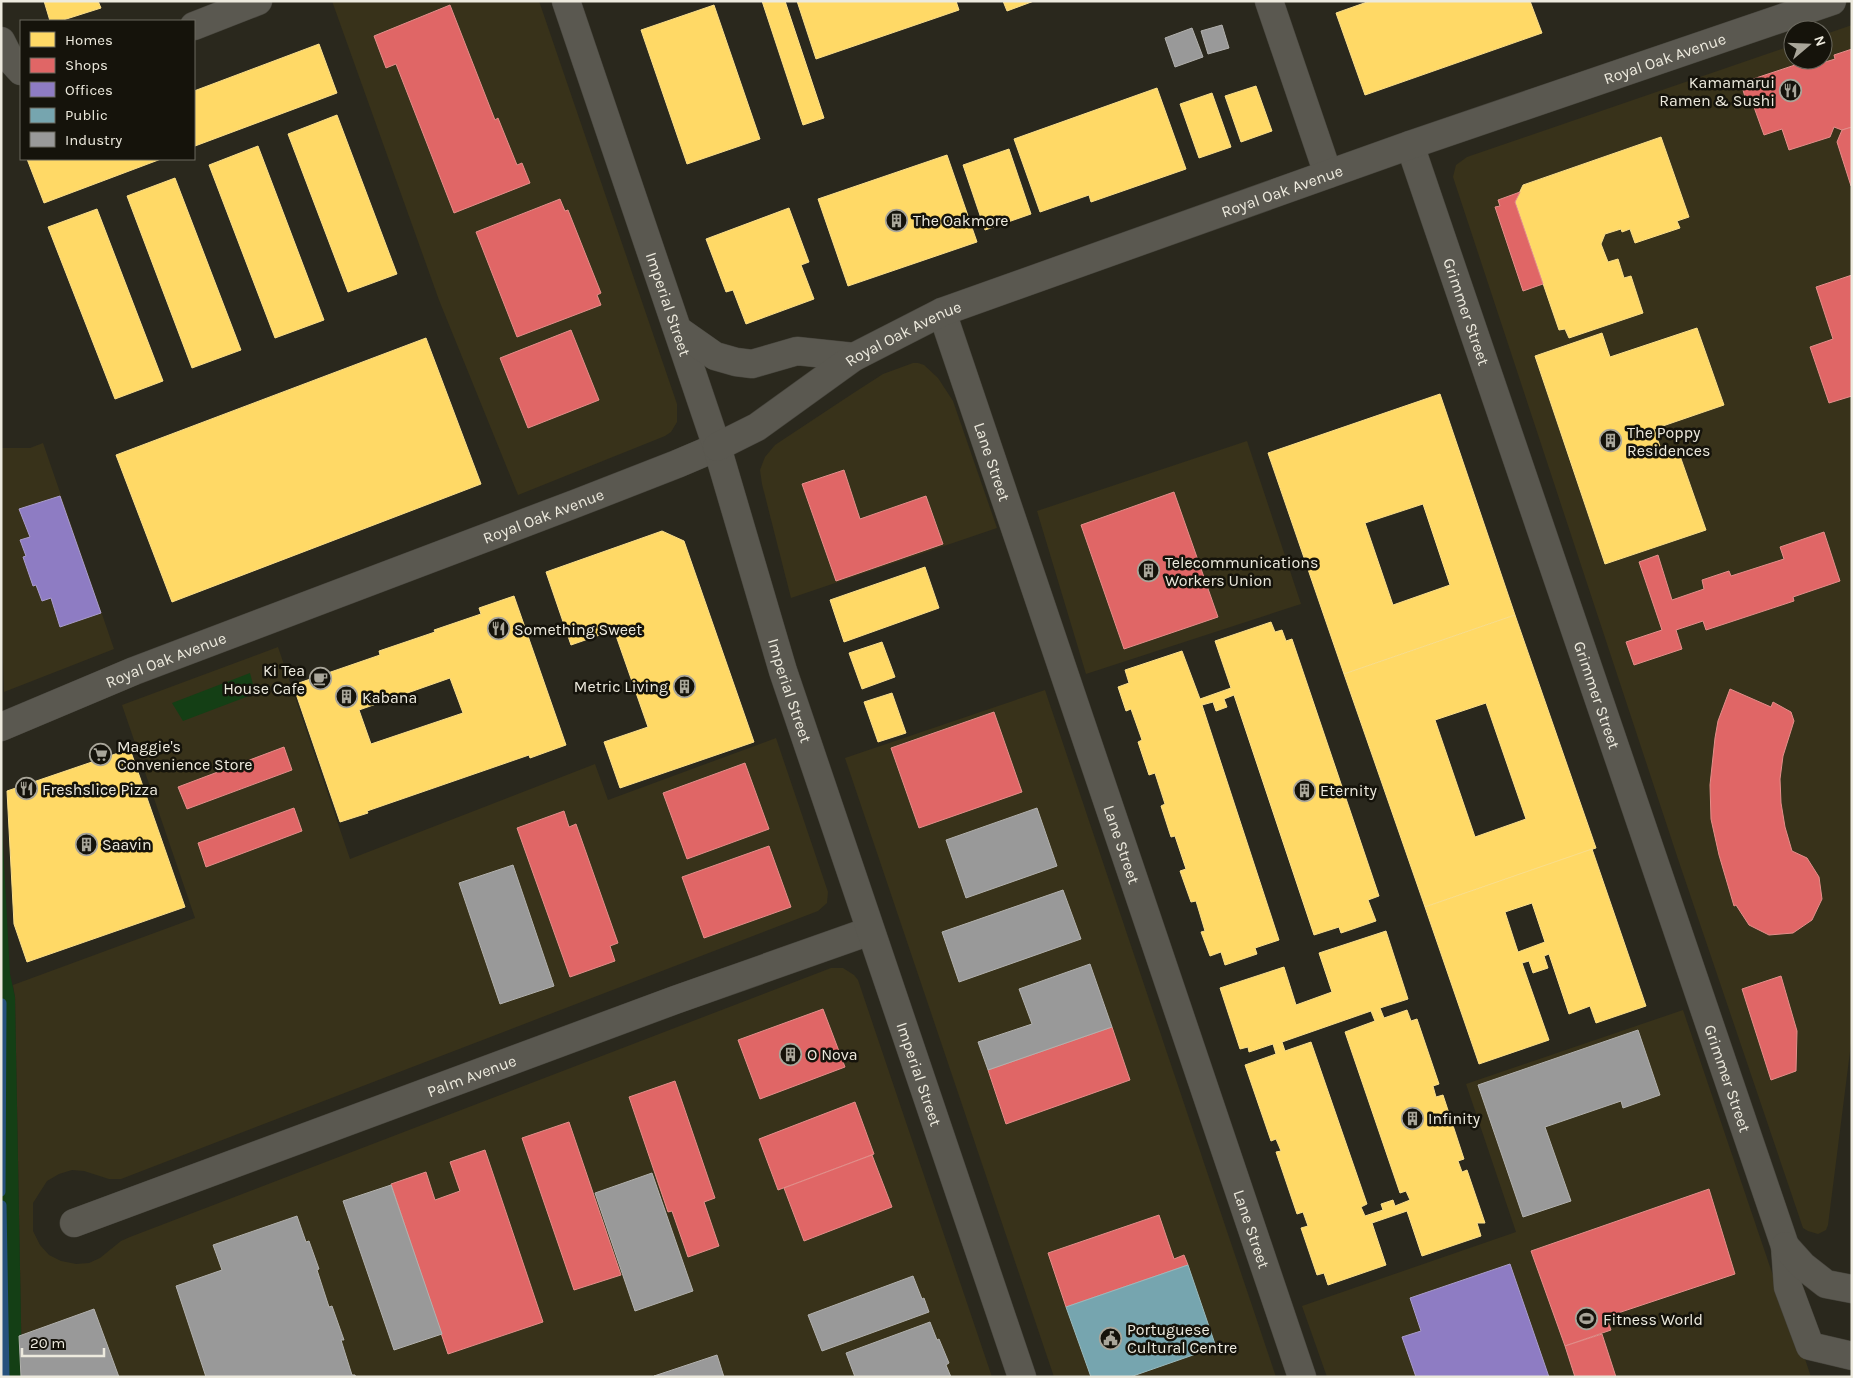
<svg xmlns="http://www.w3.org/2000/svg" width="1853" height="1378" font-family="Karla,sans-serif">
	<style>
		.built { fill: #38321a }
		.green { fill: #143f15 }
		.homes { fill: #ffd966; stroke: #fade8a; fill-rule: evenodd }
		.shops { fill: #e06666; stroke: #e48e8a }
		.offices { fill: #8e7cc3; stroke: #aa9dcb }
		.public { fill: #76a5af; stroke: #9ababd }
		.industry { fill: #999; stroke: #b2b1ae }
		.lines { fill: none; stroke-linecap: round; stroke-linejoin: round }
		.stream { stroke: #26517c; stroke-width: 9 }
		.minor-casing { stroke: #46443c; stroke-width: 29 }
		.tertiary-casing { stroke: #46443c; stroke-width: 29 }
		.secondary-casing { stroke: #46443c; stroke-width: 29 }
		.minor { stroke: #5a5850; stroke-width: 28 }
		.tertiary { stroke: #5a5850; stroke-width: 28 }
		.secondary { stroke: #5a5850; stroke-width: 28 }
		.labels { text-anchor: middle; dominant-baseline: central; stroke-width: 5; stroke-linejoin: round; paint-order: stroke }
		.street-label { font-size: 16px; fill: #edeade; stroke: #15130b }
		.poi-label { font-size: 16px; fill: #edeade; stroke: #15130b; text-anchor: start }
	</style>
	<rect width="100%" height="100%" fill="#2a281d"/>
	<g class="built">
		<path d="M332,1H539L677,404V422L671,432L665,436L518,495L439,300Z"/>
		<path d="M1852,25V1036L1828,1225L1826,1230L1818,1234L1808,1231L1803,1228L1678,859L1453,177L1456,165L1467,157L1793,45V60H1823V35Z"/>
		<path d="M913,363H918L924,365L938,378L953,401L997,528L791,598L762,484L760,470L765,457L775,445L852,394L883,374Z"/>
		<path d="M1247,441L1301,604L1086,674L1037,511Z"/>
		<path d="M43,443L114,649L4,692L1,604V448H30Z"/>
		<path d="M278,647L350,859L595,764L608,800L776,738L828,892L827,903L818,911L121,1179H109L84,1171L72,1170L59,1174L47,1181L33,1203V1231L40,1245L49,1255L61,1261L76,1264L89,1263L100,1258L121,1241L130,1237L831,968H843L854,975L858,980L992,1377H22L15,997L13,985L195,918L122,705Z"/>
		<path d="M1045,690L1276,1377H1054L845,758Z"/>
		<path d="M1683,1010L1787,1317L1802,1350L1811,1377H1327L1302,1306L1516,1232L1466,1084Z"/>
	</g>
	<g class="green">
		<path d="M250,673L255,692L254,694L183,721L172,703Z"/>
		<path d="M1,807L10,974L15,997L22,1377H1Z"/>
	</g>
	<g class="homes">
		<path d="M44,1H98L101,8L60,21H50Z"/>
		<path d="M762,1H785L824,118L803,125Z"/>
		<path d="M797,1H956L959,10L816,59Z"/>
		<path d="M1003,1H1034L1007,11Z"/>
		<path d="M1370,1H1530L1542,33L1365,95L1336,13Z"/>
		<path d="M714,5L760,139L687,164L641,30Z"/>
		<path d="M319,44L337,93L195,146L194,91Z"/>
		<path d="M1256,86L1272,131L1241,142L1225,96Z"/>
		<path d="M1157,88L1186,169L1091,202L1089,195L1040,212L1014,139Z"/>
		<path d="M1212,93L1231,147L1199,158L1180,104Z"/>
		<path d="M337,115L397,274L348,292L288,134Z"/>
		<path d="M1661,137L1689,217L1677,221L1680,228L1635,243L1630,229L1622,232L1621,229L1605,234L1601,244L1608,262L1618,259L1624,278L1631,276L1643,313L1569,338L1565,329L1559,330L1515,202L1523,185Z"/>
		<path d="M258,146L324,320L275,338L209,165Z"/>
		<path d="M1009,149L1031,214L985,230L963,165Z"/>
		<path d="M947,155L977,242L848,286L818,199Z"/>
		<path d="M27,159H161L44,203Z"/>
		<path d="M175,178L241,350L192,368L127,196Z"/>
		<path d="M789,208L809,262L801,265L814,299L746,324L733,290L726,292L706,239Z"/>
		<path d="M97,209L163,381L115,399L48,227Z"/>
		<path d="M1697,328L1724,405L1654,429L1664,458L1679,453L1706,530L1605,564L1535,356L1602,333L1610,357Z"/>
		<path d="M426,338L481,484L172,602L116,455Z"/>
		<path d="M1440,394L1515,615L1344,674L1268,453ZM1423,504L1450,585L1393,605L1365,523Z"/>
		<path d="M662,531L684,541L754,742L620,788L604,742L648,727L614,630L571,645L546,572Z"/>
		<path d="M925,567L939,608L844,642L830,600Z"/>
		<path d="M514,596L566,745L530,758L529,755L367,811L368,813L340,822L293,685L380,655L379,651L435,632L434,630L481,614L479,608ZM450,678L463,713L371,744L359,710Z"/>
		<path d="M1515,615L1596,848L1425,907L1344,674ZM1486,703L1526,819L1475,837L1435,720Z"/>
		<path d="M1271,622L1275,632L1282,630L1286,641L1292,639L1379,896L1368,900L1376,921L1341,933L1339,927L1314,935L1234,695L1224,699L1227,707L1216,711L1213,702L1202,705L1279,940L1255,948L1257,954L1225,965L1221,952L1210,956L1201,932L1205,931L1196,901L1191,902L1180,871L1186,869L1175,836L1171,837L1161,806L1165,804L1155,773L1149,775L1138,742L1142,740L1131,709L1126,711L1118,687L1129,683L1125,670L1182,651L1200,699L1231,688L1215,641Z"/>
		<path d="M882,642L895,677L862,689L849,653Z"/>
		<path d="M892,693L906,733L878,742L864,702Z"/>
		<path d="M130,749L185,907L27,962L14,924L7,791Z"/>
		<path d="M1592,849L1646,1006L1596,1023L1590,1006L1569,1014L1549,954L1544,956L1548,968L1533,973L1529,961L1522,963L1549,1040L1479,1064L1425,907ZM1532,903L1545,942L1518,952L1505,912Z"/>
		<path d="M1386,931L1408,999L1380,1008L1384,1018L1407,1010L1411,1021L1417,1019L1439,1084L1433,1086L1436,1097L1443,1095L1464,1159L1458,1161L1462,1172L1467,1170L1485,1223H1477L1481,1236L1422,1256L1407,1211L1372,1223L1386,1265L1328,1285L1324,1273L1317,1275L1301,1228L1308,1226L1303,1212L1297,1214L1276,1152L1281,1151L1276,1139L1271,1141L1245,1065L1276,1054L1273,1044L1249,1052L1248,1047L1240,1049L1220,988L1284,967L1296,1005L1332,992L1319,953ZM1371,1011L1375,1021L1345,1032L1400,1193L1406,1191L1410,1200L1395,1206L1393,1200L1381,1204L1383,1210L1365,1216L1361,1207L1367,1204L1311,1042L1285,1051L1282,1042Z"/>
	</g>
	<g class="shops">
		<path d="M450,5L495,120L498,118L517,165L522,163L530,183L454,213L396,64L386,68L374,36Z"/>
		<path d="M1852,49V127L1842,130L1834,127L1830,137L1789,150L1782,129L1764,135L1750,96L1745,97L1741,83L1810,60H1821L1822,63L1835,59L1834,55Z"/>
		<path d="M1852,127V186H1851L1837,142L1842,130Z"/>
		<path d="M1520,192L1515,202L1543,284L1523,291L1495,207L1500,206L1498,200Z"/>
		<path d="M560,199L565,211L568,210L601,293L597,295L601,305L517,337L476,232Z"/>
		<path d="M1852,275V396L1829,403L1810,347L1833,339L1816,287Z"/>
		<path d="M571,330L599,400L528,428L500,358Z"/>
		<path d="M844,470L860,519L926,496L943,544L836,581L802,484Z"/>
		<path d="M1174,492L1218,617L1124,649L1081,525Z"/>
		<path d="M1824,532L1840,581L1793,597L1794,601L1706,630L1703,621L1676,630L1682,649L1634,665L1626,642L1662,630L1639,562L1658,555L1672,600L1704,589L1702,580L1729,571L1731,576L1784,559L1780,547Z"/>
		<path d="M1730,689L1771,707L1773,702L1791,712L1794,721L1783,756L1780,779L1781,803L1785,827L1792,851L1807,858L1819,877L1822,899L1812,920L1793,933L1769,935L1749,925L1736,905L1734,906L1719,855L1711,819L1710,785L1715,738L1718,721Z"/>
		<path d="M994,712L1022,792L919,828L891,748Z"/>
		<path d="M284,747L292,770L187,809L178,787Z"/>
		<path d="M745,763L769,829L687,859L663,793Z"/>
		<path d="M294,808L302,831L206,867L198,843Z"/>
		<path d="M564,811L569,827L576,824L618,943L610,946L615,961L570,977L517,828Z"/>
		<path d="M769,846L791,907L704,938L682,877Z"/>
		<path d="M1781,976L1797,1031L1796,1071L1771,1080L1742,989Z"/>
		<path d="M823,1009L845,1067L760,1099L738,1040Z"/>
		<path d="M1112,1027L1130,1080L1006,1124L988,1070Z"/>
		<path d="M675,1081L715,1198L704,1202L719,1246L688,1257L672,1211L668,1212L629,1097Z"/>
		<path d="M855,1102L874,1154L778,1190L759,1139Z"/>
		<path d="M569,1122L621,1275L574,1290L522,1138Z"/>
		<path d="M485,1150L543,1322L448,1354L391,1184L426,1172L435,1200L460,1191L450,1162Z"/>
		<path d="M872,1155L892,1207L804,1241L784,1188Z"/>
		<path d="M1709,1189L1735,1274L1606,1317L1611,1330L1565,1346L1531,1251Z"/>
		<path d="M1159,1215L1174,1259L1184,1255L1188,1265L1066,1307L1048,1253Z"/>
		<path d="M1602,1334L1616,1377H1575L1565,1346Z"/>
	</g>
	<g class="offices">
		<path d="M60,496L101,613L60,627L51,598L42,601L36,585L33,586L23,557L26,556L20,540L30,537L19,509Z"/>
		<path d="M1510,1264L1549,1377H1416L1402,1337L1421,1331L1410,1298Z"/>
	</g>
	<path class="public" d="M1188,1265L1216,1347L1130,1377H1091L1066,1307Z"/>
	<g class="industry">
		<path d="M1222,25L1229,48L1208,54L1201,31Z"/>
		<path d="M1192,28L1203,57L1175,67L1165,38Z"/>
		<path d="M1037,808L1057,866L966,898L946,840Z"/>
		<path d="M513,865L554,986L500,1004L459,883Z"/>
		<path d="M1063,890L1081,939L959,982L942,932Z"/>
		<path d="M1090,964L1112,1027L988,1070L978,1042L1032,1024L1019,989Z"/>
		<path d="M1638,1030L1660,1095L1623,1108L1621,1101L1545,1127L1571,1201L1523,1217L1478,1085Z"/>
		<path d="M652,1173L693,1291L635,1311L595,1193Z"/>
		<path d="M391,1185L442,1334L394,1350L343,1201Z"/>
		<path d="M297,1216L306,1242L309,1241L319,1269L317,1270L329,1307L332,1306L344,1340H341L352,1375H355L356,1377H206L176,1286L222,1270L213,1245Z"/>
		<path d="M913,1276L922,1299L924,1298L929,1312L822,1351L808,1315Z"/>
		<path d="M94,1309L119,1377H21L19,1336Z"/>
		<path d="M930,1322L937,1340L939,1339L949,1363L946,1365L951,1377H855L846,1353Z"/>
		<path d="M717,1355L724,1377L654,1376Z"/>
	</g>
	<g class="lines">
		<g class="stream">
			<path d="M1,1192L2,1003"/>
			<path d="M2,1205L5,1377"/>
		</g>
		<defs>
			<g id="minor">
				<path d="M1269,1L1328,174"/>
				<path d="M194,26L258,1"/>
				<path d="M1,41L10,59L21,71"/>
				<path id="s1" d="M1410,145L1785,1246L1788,1287L1810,1346L1852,1356"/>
				<path id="s2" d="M942,312L1302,1377"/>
				<path id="s3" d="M74,1223L675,1000L870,931"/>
				<path d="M1785,1246L1803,1266L1826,1284L1852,1289"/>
			</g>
			<g id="tertiary">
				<path id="s4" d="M1,727L134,671L577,503L677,464L717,447"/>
			</g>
			<g id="secondary">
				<path id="s5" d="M566,1L717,447L783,671L1022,1377"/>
				<path d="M678,330L715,356L736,362L752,364L797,351L854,357"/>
				<path id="s6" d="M717,447L757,427L854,357L942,312L1410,145L1832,1"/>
			</g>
		</defs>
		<use href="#minor" class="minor-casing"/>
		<use href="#tertiary" class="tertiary-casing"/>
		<use href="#secondary" class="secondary-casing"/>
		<use href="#minor" class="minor"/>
		<use href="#tertiary" class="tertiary"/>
		<use href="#secondary" class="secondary"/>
	</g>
	<defs>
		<symbol id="restaurant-ring" viewBox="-11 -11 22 22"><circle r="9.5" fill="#15130b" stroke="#a9a69a" stroke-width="1.5"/><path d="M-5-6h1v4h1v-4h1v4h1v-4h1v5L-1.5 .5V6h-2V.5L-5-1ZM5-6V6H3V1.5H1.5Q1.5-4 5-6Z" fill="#a9a69a"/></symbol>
		<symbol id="building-ring" viewBox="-11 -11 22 22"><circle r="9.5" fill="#15130b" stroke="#a9a69a" stroke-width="1.5"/><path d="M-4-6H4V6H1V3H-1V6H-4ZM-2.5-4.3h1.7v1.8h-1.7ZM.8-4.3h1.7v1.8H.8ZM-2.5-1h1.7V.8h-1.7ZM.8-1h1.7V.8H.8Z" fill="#a9a69a"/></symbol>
		<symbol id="cafe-ring" viewBox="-11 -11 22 22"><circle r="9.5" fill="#15130b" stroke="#a9a69a" stroke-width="1.5"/><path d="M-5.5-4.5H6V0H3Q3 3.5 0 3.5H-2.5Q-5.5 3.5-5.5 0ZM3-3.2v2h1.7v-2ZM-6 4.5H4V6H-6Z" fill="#a9a69a"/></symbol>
		<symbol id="supermarket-ring" viewBox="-11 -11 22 22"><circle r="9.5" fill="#15130b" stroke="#a9a69a" stroke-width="1.5"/><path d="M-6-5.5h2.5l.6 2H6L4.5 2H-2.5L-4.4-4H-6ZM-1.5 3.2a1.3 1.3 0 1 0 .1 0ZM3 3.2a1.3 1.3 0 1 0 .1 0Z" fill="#a9a69a"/></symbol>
		<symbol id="stadium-ring" viewBox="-11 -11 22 22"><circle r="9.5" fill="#15130b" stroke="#a9a69a" stroke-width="1.5"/><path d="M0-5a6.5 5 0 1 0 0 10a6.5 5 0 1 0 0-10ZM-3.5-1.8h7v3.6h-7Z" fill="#a9a69a"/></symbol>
		<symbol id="civic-ring" viewBox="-11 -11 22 22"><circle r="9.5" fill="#15130b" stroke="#a9a69a" stroke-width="1.5"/><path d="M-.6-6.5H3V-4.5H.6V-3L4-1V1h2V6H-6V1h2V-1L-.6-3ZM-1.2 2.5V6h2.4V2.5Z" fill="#a9a69a"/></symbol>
	</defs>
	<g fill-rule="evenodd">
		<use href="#restaurant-ring" x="1778" y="78" width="25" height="25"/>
		<use href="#building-ring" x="884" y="208" width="25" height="25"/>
		<use href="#building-ring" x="1598" y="428" width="25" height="25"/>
		<use href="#building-ring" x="1136" y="558" width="25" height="25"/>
		<use href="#restaurant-ring" x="486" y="616" width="25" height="25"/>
		<use href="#cafe-ring" x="308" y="666" width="25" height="25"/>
		<use href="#building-ring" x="672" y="674" width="25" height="25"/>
		<use href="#building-ring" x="334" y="684" width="25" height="25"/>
		<use href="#supermarket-ring" x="88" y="742" width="25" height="25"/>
		<use href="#restaurant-ring" x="14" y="776" width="25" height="25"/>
		<use href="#building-ring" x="1292" y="778" width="25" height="25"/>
		<use href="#building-ring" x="74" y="832" width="25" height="25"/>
		<use href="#building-ring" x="778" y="1042" width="25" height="25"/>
		<use href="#building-ring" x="1400" y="1106" width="25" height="25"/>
		<use href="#stadium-ring" x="1574" y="1306" width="25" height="25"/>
		<use href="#civic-ring" x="1098" y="1326" width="25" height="25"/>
	</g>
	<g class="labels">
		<g class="street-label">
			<text stroke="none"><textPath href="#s6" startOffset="1029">Royal Oak Avenue</textPath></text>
			<text stroke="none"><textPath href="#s6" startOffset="624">Royal Oak Avenue</textPath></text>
			<text stroke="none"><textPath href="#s5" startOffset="320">Imperial Street</textPath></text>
			<text stroke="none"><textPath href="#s1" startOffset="176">Grimmer Street</textPath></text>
			<text stroke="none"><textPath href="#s6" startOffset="219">Royal Oak Avenue</textPath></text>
			<text stroke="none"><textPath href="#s2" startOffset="158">Lane Street</textPath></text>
			<text stroke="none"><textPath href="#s4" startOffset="582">Royal Oak Avenue</textPath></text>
			<text stroke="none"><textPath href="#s4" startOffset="178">Royal Oak Avenue</textPath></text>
			<text stroke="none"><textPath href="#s5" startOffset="725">Imperial Street</textPath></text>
			<text stroke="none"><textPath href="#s1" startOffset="581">Grimmer Street</textPath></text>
			<text stroke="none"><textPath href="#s2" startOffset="562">Lane Street</textPath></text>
			<text stroke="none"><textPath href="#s5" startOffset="1130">Imperial Street</textPath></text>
			<text stroke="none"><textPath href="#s3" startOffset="424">Palm Avenue</textPath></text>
			<text stroke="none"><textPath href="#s1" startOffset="986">Grimmer Street</textPath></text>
			<text stroke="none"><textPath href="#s2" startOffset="968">Lane Street</textPath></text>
		</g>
		<g class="poi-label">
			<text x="1775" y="82" text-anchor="end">Kamamarui<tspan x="1775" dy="18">Ramen &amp; Sushi</tspan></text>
			<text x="913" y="220">The Oakmore</text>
			<text x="1627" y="432">The Poppy<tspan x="1627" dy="18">Residences</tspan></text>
			<text x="1165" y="562">Telecommunications<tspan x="1165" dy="18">Workers Union</tspan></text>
			<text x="514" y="629">Something Sweet</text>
			<text x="305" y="670" text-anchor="end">Ki Tea<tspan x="305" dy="18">House Cafe</tspan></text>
			<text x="668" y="686" text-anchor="end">Metric Living</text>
			<text x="362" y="697">Kabana</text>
			<text x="117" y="746">Maggie's<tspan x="117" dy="18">Convenience Store</tspan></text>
			<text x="42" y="789">Freshslice Pizza</text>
			<text x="1320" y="790">Eternity</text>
			<text x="102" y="844">Saavin</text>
			<text x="807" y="1054">O Nova</text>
			<text x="1428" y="1118">Infinity</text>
			<text x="1603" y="1319">Fitness World</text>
			<text x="1127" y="1329">Portuguese<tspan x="1127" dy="18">Cultural Centre</tspan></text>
		</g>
	</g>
	<rect width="1853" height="1378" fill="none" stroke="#edeade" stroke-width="5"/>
	<rect x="20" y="20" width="175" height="140" fill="#15130b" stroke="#6b695f"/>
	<rect x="30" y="32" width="25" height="15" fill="#ffd966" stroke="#6b695f"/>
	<text x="65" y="45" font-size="15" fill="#edeade">Homes</text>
	<rect x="30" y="58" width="25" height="15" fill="#e06666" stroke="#6b695f"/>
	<text x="65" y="70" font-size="15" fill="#edeade">Shops</text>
	<rect x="30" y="82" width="25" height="15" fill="#8e7cc3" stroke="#6b695f"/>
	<text x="65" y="95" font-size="15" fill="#edeade">Offices</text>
	<rect x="30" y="108" width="25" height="15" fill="#76a5af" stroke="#6b695f"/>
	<text x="65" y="120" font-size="15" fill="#edeade">Public</text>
	<rect x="30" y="132" width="25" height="15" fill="#999999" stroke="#6b695f"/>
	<text x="65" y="145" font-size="15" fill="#edeade">Industry</text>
	<g transform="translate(1808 45) rotate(71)"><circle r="24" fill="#15130b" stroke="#6b695f"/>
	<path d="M0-4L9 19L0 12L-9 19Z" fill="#a9a69a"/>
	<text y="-8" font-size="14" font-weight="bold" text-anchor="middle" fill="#edeade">N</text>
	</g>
	<path d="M22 1348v8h82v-8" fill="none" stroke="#edeade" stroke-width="2.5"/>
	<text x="30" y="1348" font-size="15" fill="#edeade" stroke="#15130b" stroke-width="4" paint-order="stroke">20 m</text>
</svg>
